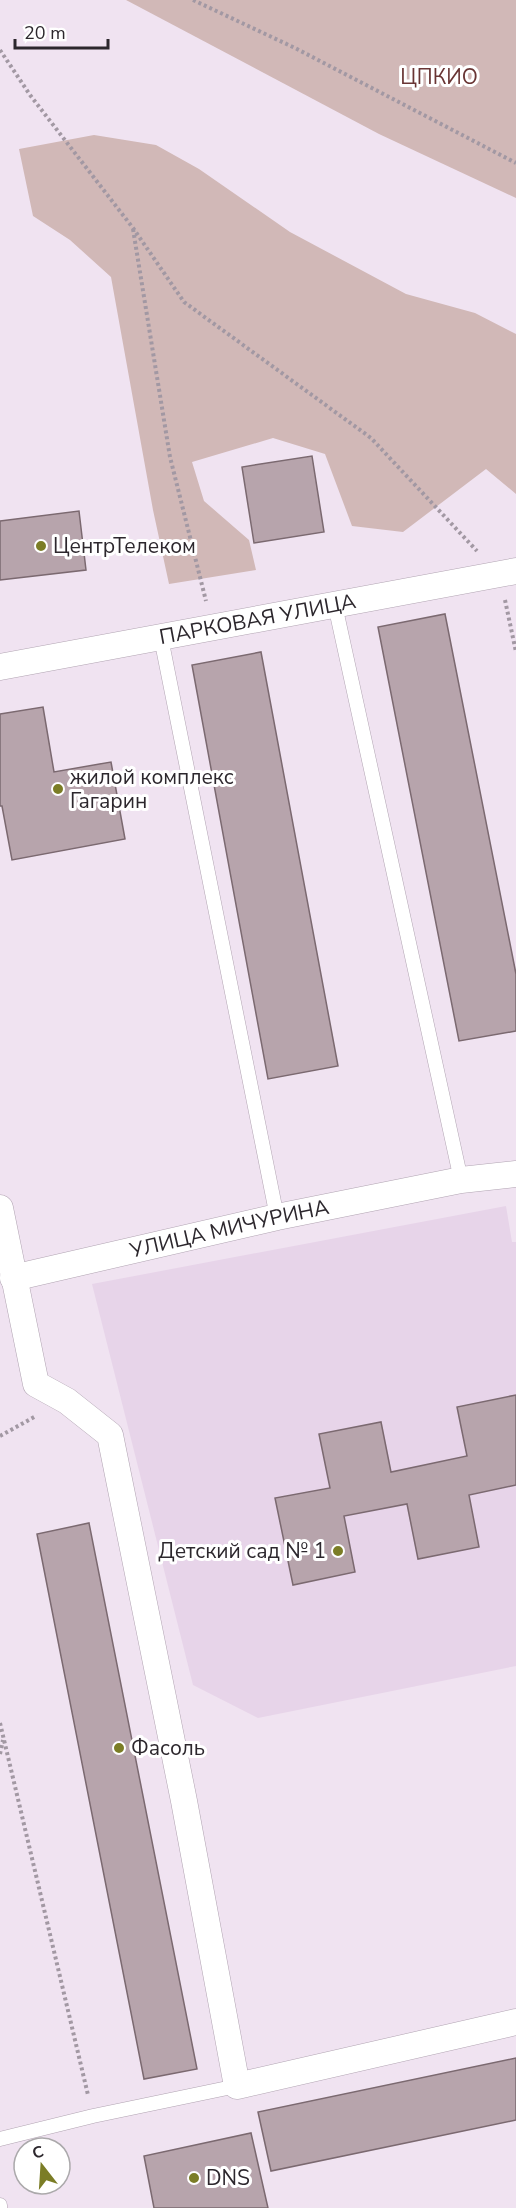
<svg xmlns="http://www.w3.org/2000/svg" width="516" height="2208" font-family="'Nunito Sans',sans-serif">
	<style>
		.built { fill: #e7d4e9 }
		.green { fill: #d1b8b7 }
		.building { fill: #b7a4ac; stroke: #7b6970; stroke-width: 1.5 }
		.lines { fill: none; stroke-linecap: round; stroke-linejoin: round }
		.lane-casing { stroke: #b1a4b2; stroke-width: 15 }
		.street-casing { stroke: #b1a4b2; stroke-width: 27 }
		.path { stroke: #a298a3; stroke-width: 4; stroke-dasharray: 3 3; stroke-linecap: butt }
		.lane { stroke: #fff; stroke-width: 14 }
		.street { stroke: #fff; stroke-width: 26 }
		.poi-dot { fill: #7b7d26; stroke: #fff; stroke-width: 2 }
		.labels { text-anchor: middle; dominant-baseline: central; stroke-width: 6; stroke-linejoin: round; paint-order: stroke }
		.park-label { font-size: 21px; fill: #693534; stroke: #fff }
		.poi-label { font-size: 21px; fill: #2c272d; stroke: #fff; text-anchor: start }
		.street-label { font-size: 21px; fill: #2c272d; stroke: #fff }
	</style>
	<rect width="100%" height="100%" fill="#f0e3f1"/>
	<path class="built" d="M506,1206L512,1242H516V1666L258,1718L193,1685L92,1284Z"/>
	<g class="green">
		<path d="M126,0H516V198L379,134Z"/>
		<path d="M94,135L156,145L199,169L290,232L406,294L475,313L516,334V494L486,469L403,532L352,526L325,454L273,438L192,462L204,501L249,540L256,570L169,584L153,510L111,277L70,240L33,216L19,149Z"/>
	</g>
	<g class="building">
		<path d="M312,456L324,532L254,543L242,467Z"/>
		<path d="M79,511L86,570L0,580V521Z"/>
		<path d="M445,614L516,974V1031L459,1041L378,627Z"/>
		<path d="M261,652L338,1066L268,1079L192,665Z"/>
		<path d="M43,707L54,772L111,762L125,839L12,860L2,806H0V714Z"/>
		<path d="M516,1395V1485L469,1495L479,1547L418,1559L407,1504L344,1516L355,1572L293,1585L275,1498L330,1488L319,1434L381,1422L391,1472L467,1456L457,1407Z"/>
		<path d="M89,1523L197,2069L144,2079L37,1534Z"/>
		<path d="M516,2058V2120L271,2171L258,2112Z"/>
		<path d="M251,2133L268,2208H154L144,2156Z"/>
	</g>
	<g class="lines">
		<defs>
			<g id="lane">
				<path d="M335,605L461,1180"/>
				<path d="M161,638L277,1217"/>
				<path d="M0,2139L93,2116L237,2086"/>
				<path d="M0,2205V2208"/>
			</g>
			<g id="street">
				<path id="s1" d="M0,667L516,571"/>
				<path d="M0,1208L36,1384L67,1401L110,1435L184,1801L237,2086L516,2022"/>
				<path id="s2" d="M13,1278L277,1217L461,1180L516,1174"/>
			</g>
		</defs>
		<use href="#lane" class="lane-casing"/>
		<use href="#street" class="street-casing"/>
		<g class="path">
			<path d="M193,0L295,48L516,163"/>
			<path d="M0,50L30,95L133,228L184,302L371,438L477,551"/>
			<path d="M133,229L170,457L206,601"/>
			<path d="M505,600L516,652"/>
			<path d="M0,1436L36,1416"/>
			<path d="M0,1723L88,2095"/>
			<path d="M0,1754L3,1740"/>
		</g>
		<use href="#lane" class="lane"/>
		<use href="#street" class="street"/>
	</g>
	<g class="poi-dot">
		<circle cx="41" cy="546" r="6"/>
		<circle cx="58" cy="789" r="6"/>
		<circle cx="338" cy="1551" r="6"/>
		<circle cx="119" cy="1748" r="6"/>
		<circle cx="194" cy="2178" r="6"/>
	</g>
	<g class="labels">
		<g class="park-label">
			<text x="439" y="77">ЦПКИО</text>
		</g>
		<g class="poi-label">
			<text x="53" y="546">ЦентрТелеком</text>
			<text x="70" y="777">жилой комплекс<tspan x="70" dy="24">Гагарин</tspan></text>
			<text x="326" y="1551" text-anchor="end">Детский сад № 1</text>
			<text x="131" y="1748">Фасоль</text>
			<text x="206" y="2178">DNS</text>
		</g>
		<g class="street-label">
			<text stroke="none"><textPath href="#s1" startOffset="262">ПАРКОВАЯ УЛИЦА</textPath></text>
			<text stroke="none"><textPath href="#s2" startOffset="222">УЛИЦА МИЧУРИНА</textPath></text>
		</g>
	</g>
	<g transform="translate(42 2166) rotate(343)"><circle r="28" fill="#ffffff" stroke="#aba9ab" stroke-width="1.5"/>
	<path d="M0-4.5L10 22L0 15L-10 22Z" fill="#7b7d26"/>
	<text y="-9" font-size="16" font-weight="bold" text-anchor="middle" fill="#2c272d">С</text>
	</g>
	<path d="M15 39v9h93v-9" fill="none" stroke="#2c272d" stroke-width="3"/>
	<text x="24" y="39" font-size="18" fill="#2c272d" stroke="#ffffff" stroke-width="4.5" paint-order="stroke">20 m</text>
</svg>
